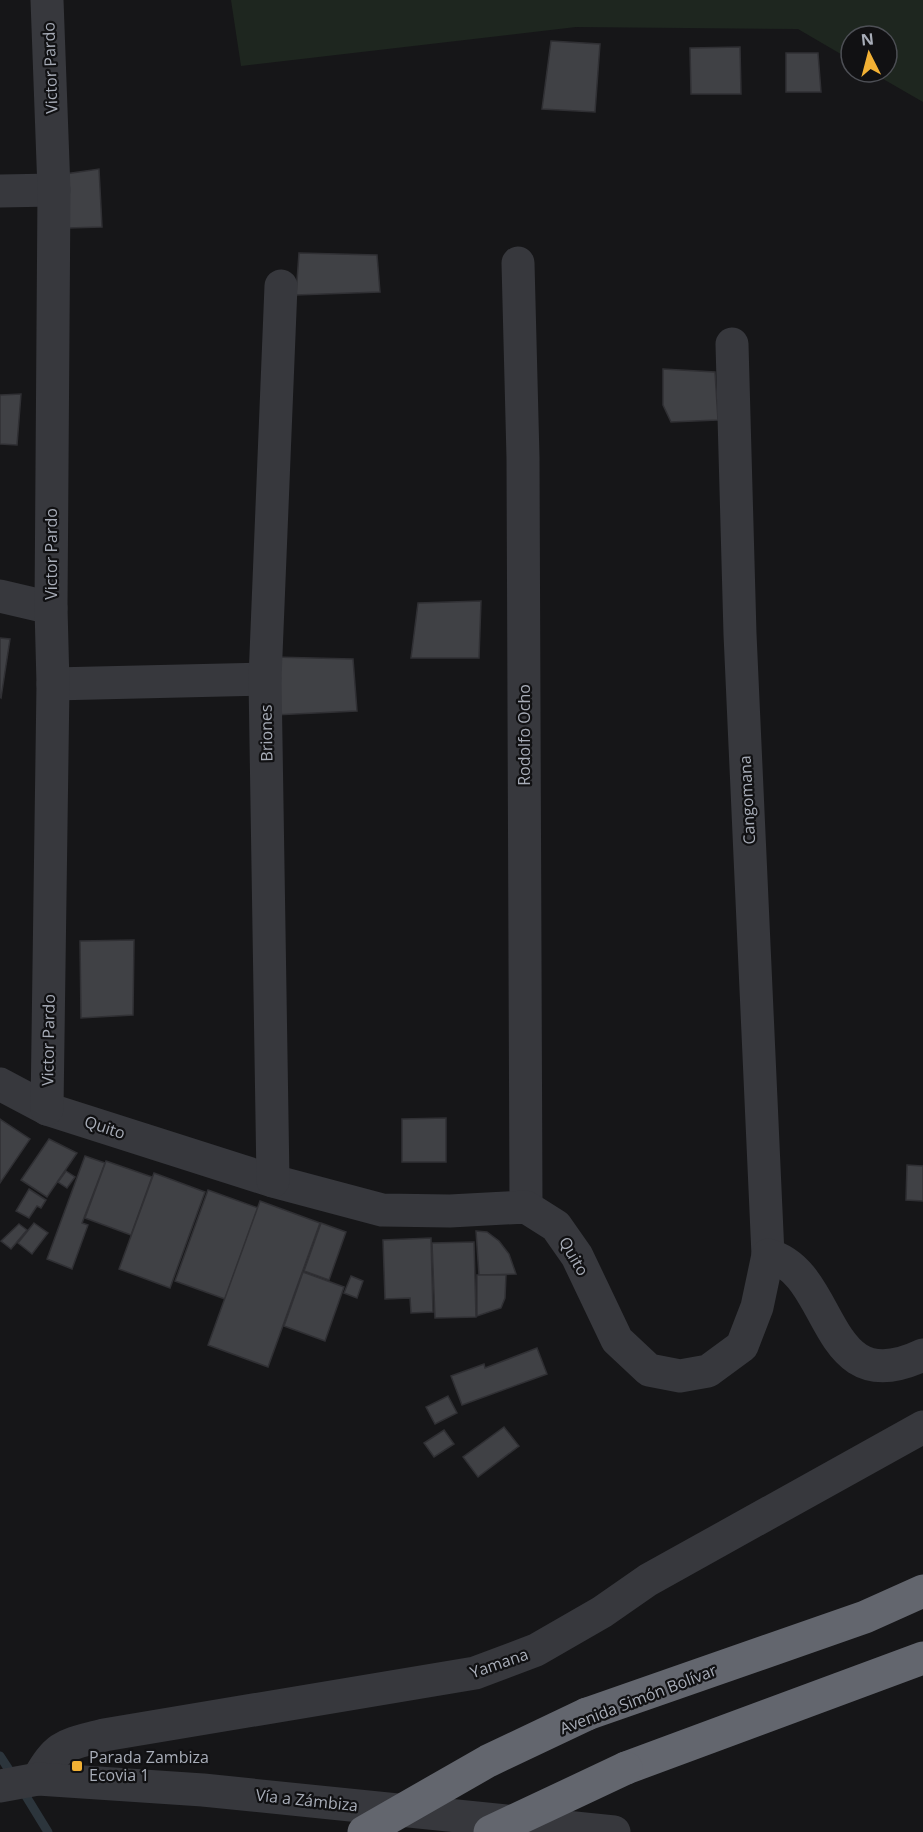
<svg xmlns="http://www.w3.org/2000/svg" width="923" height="1832" font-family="'Open Sans',sans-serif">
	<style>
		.green { fill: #1e261f }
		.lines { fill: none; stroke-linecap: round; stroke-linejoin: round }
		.stream { stroke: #2c353c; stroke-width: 9 }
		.building { fill: #404145; stroke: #303034; stroke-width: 1.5 }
		.minor { stroke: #37383d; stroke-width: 33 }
		.highway { stroke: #63666e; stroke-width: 33 }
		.highway-bridge { stroke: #63666e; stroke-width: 33 }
		.poi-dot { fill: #f2b134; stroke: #111113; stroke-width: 2 }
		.labels { text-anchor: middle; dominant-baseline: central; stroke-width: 4.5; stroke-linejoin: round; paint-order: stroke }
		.street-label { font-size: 16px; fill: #a8adb8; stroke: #111113 }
		.poi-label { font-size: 16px; fill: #a8adb8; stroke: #111113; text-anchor: start }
	</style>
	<rect width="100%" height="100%" fill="#161618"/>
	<path class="green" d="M231,0H923V102L871,72H887V36H851V60L798,29L576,27L241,66Z"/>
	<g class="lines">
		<g class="stream">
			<path d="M0,1756L13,1776"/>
			<path d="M21,1788L48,1832"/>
		</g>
	</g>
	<g class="building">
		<path d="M551,41L600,44L595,112L542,109Z"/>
		<path d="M740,47L741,94H691L690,48Z"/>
		<path d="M786,53H818L821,92H786Z"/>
		<path d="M99,169L102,227L68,228L65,174Z"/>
		<path d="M299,253L377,255L380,292L296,295Z"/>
		<path d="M663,369L715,372L718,420L671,422L663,405Z"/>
		<path d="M21,394L17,445L0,444V395Z"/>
		<path d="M481,601L479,658H411L418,603Z"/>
		<path d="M0,638L10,639L1,698L0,697Z"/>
		<path d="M273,657L353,659L357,711L274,715Z"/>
		<path d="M134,940L133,1015L81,1018L80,941Z"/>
		<path d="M446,1118V1162H402V1119Z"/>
		<path d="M0,1119L30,1139L0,1183Z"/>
		<path d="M49,1139L77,1153L47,1197L21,1180Z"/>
		<path d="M85,1156L105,1163L82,1223L88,1225L72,1269L47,1259Z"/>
		<path d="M106,1161L152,1177L131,1235L85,1218Z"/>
		<path d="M907,1165L923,1166V1201L906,1200Z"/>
		<path d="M66,1171L75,1177L67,1188L58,1182Z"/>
		<path d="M154,1173L205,1192L170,1288L119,1269Z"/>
		<path d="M29,1189L46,1200L41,1208L37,1206L29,1218L16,1211Z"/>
		<path d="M208,1190L258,1208L225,1299L175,1281Z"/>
		<path d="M260,1201L320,1223L268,1367L208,1345Z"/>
		<path d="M34,1223L48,1233L32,1254L18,1243Z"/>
		<path d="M321,1223L346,1232L329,1280L304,1271Z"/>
		<path d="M19,1224L27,1230L11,1249L1,1241Z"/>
		<path d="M476,1231L487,1232L499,1241L509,1254L516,1274L479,1275Z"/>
		<path d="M431,1238L433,1312L411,1313L410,1298L385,1299L383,1240Z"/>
		<path d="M474,1242L476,1317L435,1318L432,1243Z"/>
		<path d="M303,1272L344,1287L325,1341L284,1326Z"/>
		<path d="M477,1275H506L505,1298L501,1308L477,1316Z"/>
		<path d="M351,1276L363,1281L357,1298L344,1293Z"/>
		<path d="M537,1348L547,1374L462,1405L451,1376L484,1364L485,1368Z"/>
		<path d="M448,1396L457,1413L435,1424L426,1407Z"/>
		<path d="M504,1427L519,1446L478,1477L463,1457Z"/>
		<path d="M444,1430L454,1444L434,1457L424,1443Z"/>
	</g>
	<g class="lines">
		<g class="minor">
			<path d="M0,191L54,190"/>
			<path d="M518,263L523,458L526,1207"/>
			<path d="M732,344L740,634L768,1255"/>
			<path d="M0,596L51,608"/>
			<path d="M53,684L265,679"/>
			<path d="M0,1084L47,1109L273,1181L382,1210L450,1211L526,1207L556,1226L577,1256L617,1340L649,1370L680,1376L708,1371L742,1346L757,1307L768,1255C837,1273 820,1404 923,1355"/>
			<path d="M47,1109L53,684L51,608L54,190L47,0"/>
			<path d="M273,1181L265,679L281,286"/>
			<path d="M38,1779C57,1743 67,1745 104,1735L475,1673L536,1650L602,1612L648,1580L923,1427"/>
			<path d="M0,1786L38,1779L203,1790L614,1832"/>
		</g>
		<g class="highway">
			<path d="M587,1714L865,1617L923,1591"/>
			<path d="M626,1768L923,1658"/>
		</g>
		<g class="highway-bridge">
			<path d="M364,1832L488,1761L587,1714"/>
			<path d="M490,1832L626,1768"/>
		</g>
	</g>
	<rect class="poi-dot" x="71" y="1760" width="12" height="12" rx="3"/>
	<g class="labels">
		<g class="street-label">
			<text transform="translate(50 68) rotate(-92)">Victor Pardo</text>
			<text transform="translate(51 554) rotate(-90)">Victor Pardo</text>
			<text transform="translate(266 733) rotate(-91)">Briones</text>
			<text transform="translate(524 735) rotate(-90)">Rodolfo Ocho</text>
			<text transform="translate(747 800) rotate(-93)">Cangomana</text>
			<text transform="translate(48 1040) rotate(-89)">Victor Pardo</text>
			<text transform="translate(105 1127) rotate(18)">Quito</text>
			<text transform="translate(574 1256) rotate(60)">Quito</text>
			<text transform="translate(499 1663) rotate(-19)">Yamana</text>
			<text transform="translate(638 1699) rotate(-21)">Avenida Simón Bolívar</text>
			<text transform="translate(307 1800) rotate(6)">Vía a Zámbiza</text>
		</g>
		<g class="poi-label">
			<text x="89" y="1757">Parada Zambiza<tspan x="89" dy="18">Ecovia 1</tspan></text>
		</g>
	</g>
	<g transform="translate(869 54) rotate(354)"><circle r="28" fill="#111113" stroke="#4d4f55" stroke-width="1.5"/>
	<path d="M0-4.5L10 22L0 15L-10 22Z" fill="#f2b134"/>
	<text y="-9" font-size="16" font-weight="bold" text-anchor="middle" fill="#a8adb8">N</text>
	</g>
</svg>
